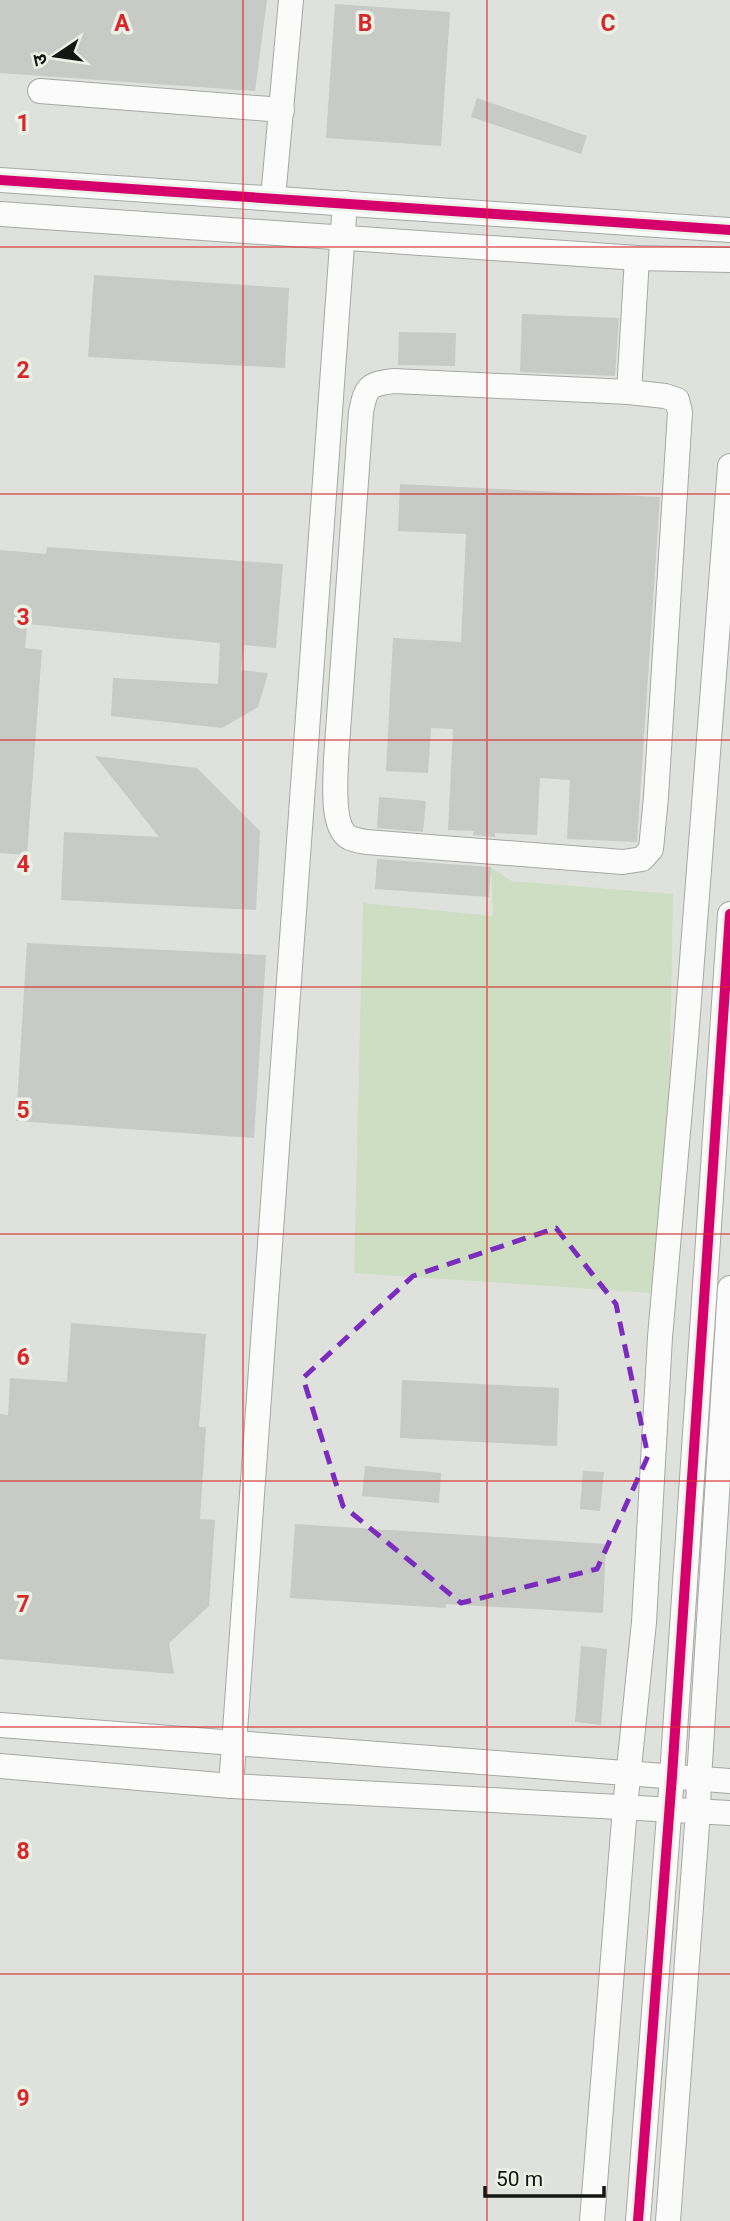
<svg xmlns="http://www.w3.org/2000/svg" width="730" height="2221" font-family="Roboto,'Noto Sans Devanagari',sans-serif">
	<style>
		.green { fill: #cddec3 }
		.building { fill: #c7cac5 }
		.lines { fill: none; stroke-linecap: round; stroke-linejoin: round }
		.minor-casing { stroke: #a6a8a4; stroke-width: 26 }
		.minor { stroke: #fafbfa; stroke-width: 24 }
		.cycleway-casing { stroke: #ebf1e7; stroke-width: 15 }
		.cycleway { stroke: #d6006c; stroke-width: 10 }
		.marked { fill: none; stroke: #7b2cbf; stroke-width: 5; stroke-dasharray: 14 9; stroke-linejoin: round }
		.grid { fill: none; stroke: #d62828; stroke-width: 2; stroke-opacity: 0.55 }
		.grid-label { font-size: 23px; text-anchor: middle; font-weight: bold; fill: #d62828; stroke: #ebf1e7; stroke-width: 7; stroke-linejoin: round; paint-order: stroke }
	</style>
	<rect width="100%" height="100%" fill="#dfe2dc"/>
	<path class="green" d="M491,867L511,881L673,894L666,1294L354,1273L363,903L493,916Z"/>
	<g class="building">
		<path d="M0,0H267L255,91L0,73Z"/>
		<path d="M335,4L450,12L441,146L326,138Z"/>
		<path d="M477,98L587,136L581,154L471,117Z"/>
		<path d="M94,275L289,288L285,368L88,357Z"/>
		<path d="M522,314L619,318L615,376L520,372Z"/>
		<path d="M399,332L456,333L455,366L398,365Z"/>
		<path d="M400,484L660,497L637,842L567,839L570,780L540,778L537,835L495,833V837L473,835L474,831L448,830L453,729L431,728L428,773L386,771L393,638L461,642L466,534L398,531Z"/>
		<path d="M47,547L283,564L276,648L244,645L241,670L268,673L258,707L222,728L111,716L113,678L218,684L220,643L27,624L25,648L42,650L27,855L0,853V550L46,554Z"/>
		<path d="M95,756L197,768L260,831L256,910L61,900L64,832L159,837Z"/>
		<path d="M379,797L426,801L423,832L377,828Z"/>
		<path d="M377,859L491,867L489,897L375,889Z"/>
		<path d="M27,943L266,955L254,1138L16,1121Z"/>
		<path d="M71,1323L206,1334L199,1427H206L200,1519L215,1520L209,1606L169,1643L174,1674L0,1659V1414L8,1415L10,1378L67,1382Z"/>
		<path d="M402,1380L559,1388L557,1446L400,1438Z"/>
		<path d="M365,1466L441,1473L439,1503L362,1496Z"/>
		<path d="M583,1471L604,1472L600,1511L580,1509Z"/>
		<path d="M295,1524L606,1544L603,1613L446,1604V1608L290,1598Z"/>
		<path d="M581,1646L607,1649L601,1725L575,1722Z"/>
	</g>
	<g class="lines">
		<defs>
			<g id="minor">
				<path d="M40,91L282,110"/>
				<path d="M0,180L730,230"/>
				<path d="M273,198L291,0"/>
				<path d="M0,214L637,258L730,260"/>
				<path d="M394,381L629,392L665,396L677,400L680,412L656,797L651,849L642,859L623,862L366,842C361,841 355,840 350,838C330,828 336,779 336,759L361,412C366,387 368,384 394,381Z"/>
				<path d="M629,392L637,258"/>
				<path d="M0,1725L730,1781"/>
				<path d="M0,1766L231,1786L730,1813"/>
				<path d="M231,1786L345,203"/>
				<path d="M592,2221L625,1807L644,1622L660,1337L685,1052L730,466"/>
				<path d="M638,2221L672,1776L730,914"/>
				<path d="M668,2221L698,1811L699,1779L730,1288"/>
			</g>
		</defs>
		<use href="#minor" class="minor-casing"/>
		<use href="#minor" class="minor"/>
		<defs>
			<g id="cycleway">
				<path d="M0,180L730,230"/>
				<path d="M638,2221L672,1776L730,914"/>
			</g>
		</defs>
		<use href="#cycleway" class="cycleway-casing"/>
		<use href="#cycleway" class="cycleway"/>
	</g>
	<path class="marked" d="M556,1228L616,1304L648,1456L597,1569L461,1603L343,1506L303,1378L413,1276Z"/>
	<path class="grid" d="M243,0V2221M487,0V2221M0,247H730M0,494H730M0,740H730M0,987H730M0,1234H730M0,1481H730M0,1727H730M0,1974H730"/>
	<g class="grid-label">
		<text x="122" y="31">A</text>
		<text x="365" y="31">B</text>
		<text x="608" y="31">C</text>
		<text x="23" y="131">1</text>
		<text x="23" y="378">2</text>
		<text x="23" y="625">3</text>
		<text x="23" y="872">4</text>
		<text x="23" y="1118">5</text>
		<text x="23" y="1365">6</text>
		<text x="23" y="1612">7</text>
		<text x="23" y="1859">8</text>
		<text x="23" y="2106">9</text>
	</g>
	<g transform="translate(56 56) rotate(257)" stroke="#ebf1e7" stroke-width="5" paint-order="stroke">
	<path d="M0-5L12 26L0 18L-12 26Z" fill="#141613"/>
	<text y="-10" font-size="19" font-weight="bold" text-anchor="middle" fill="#141613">उ</text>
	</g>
	<path d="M485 2186v10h119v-10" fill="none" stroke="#141613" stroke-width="3.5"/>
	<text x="496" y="2186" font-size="21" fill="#141613" stroke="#ebf1e7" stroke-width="5" paint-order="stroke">50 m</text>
</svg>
